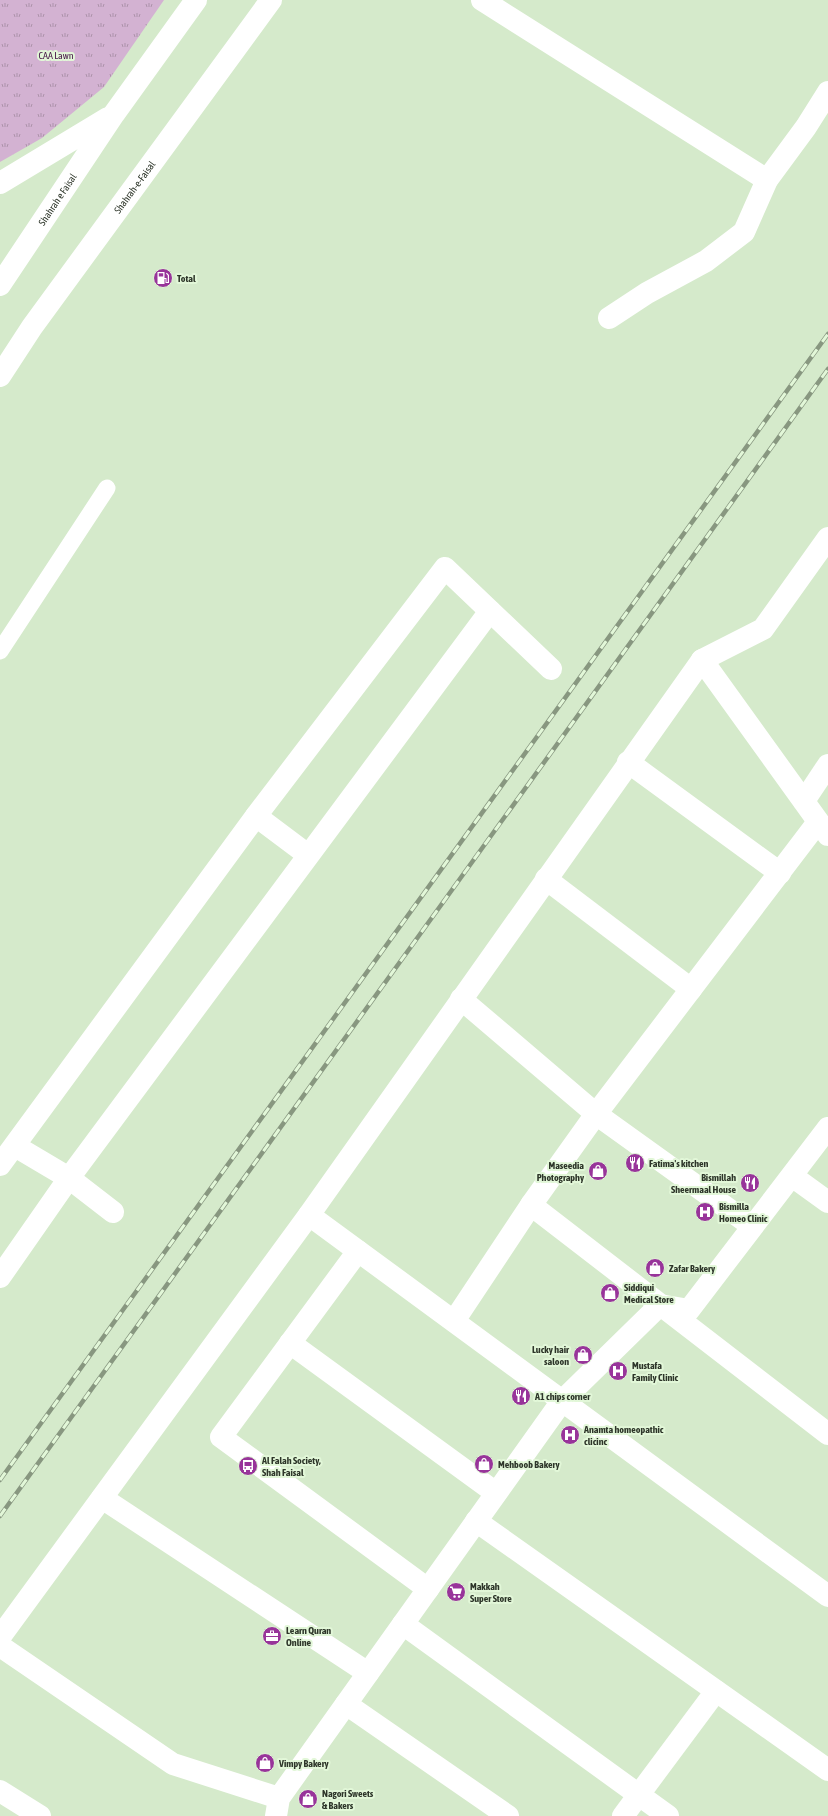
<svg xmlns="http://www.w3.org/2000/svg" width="828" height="1816" font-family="'Asap Condensed',sans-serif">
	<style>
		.grass { fill: url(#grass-tufts) }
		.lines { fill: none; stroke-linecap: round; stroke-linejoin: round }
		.lane { stroke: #fff; stroke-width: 17 }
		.street { stroke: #fff; stroke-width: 22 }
		.highway { stroke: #fff; stroke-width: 22 }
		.rail-casing { stroke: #889780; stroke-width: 4.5 }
		.rail { stroke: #e2f7d8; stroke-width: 3; stroke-dasharray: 9; stroke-linecap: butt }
		.labels { text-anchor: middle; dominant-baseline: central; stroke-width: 4; stroke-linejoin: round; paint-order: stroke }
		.park-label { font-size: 10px; fill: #451246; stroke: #e2f7d8 }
		.street-label { font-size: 10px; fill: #2d3529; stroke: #e2f7d8 }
		.poi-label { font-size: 10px; font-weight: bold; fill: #2d3529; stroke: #e2f7d8; text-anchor: start }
	</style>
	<defs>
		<pattern id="grass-tufts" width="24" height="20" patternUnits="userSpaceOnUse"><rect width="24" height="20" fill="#d3b2d2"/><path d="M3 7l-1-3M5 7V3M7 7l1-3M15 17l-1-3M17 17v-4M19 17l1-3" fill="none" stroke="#ac92aa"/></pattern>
	</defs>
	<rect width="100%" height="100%" fill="#d5eacb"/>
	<path class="grass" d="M0,0H164L104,87L42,138L0,162Z"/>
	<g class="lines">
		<path class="lane" d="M0,651L107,488"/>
		<g class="street">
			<path d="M482,0L767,180"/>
			<path d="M609,318L647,293L706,261L744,232L767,180L806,127L828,92"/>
			<path d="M702,660L828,835"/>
			<path d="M628,762L780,873"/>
			<path d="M804,801L828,765"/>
			<path d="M256,816L308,855"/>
			<path d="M546,879L691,989"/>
			<path d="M461,999L596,1114L752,1226"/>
			<path d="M15,1146L69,1178L113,1212"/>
			<path d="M0,1165L256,816L445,568L551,669"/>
			<path d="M792,1176L828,1202"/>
			<path d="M531,1205L828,1434"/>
			<path d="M309,1215L828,1596"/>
			<path d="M358,1251L221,1437L428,1589"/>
			<path d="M0,1277L69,1178L490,611"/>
			<path d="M454,1321L531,1205L596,1114L818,822"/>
			<path d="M290,1343L496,1493"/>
			<path d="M102,1498L368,1673"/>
			<path d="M476,1521L828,1770"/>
			<path d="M403,1624L668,1816"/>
			<path d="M0,1637L309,1215L702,660L763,629L828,538"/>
			<path d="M0,1646L173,1764L279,1798"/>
			<path d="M346,1704L508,1816"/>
			<path d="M0,1791L40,1816"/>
			<path d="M276,1816L279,1798L562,1401L660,1305L689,1310L828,1128"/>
			<path d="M623,1816L716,1691"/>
		</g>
		<g class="highway">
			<path d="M0,183L108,118"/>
			<path id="s1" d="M0,285L114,114L196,0"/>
			<path id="s2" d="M0,376L32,327L271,0"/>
		</g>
		<defs>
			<g id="rail">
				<path d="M0,1480L828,334"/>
				<path d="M0,1516L828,369"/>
			</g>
		</defs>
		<use href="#rail" class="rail-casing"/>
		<use href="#rail" class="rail"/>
	</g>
	<defs>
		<symbol id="fuel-disc" viewBox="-11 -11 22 22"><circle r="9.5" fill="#98349a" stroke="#e2f7d8"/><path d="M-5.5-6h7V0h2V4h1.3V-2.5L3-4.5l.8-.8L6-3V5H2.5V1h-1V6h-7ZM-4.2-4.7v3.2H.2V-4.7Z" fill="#fff"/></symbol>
		<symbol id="restaurant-disc" viewBox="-11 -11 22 22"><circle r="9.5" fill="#98349a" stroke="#e2f7d8"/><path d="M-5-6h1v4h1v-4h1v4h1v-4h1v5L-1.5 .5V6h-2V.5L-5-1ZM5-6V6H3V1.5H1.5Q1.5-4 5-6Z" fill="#fff"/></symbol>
		<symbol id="shop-disc" viewBox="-11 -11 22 22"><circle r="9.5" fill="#98349a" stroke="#e2f7d8"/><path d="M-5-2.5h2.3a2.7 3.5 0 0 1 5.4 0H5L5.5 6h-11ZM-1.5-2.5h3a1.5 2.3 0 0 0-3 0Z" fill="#fff"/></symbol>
		<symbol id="hospital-disc" viewBox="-11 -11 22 22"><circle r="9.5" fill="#98349a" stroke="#e2f7d8"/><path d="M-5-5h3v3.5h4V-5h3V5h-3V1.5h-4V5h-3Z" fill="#fff"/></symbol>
		<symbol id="bus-disc" viewBox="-11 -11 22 22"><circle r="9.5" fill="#98349a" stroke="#e2f7d8"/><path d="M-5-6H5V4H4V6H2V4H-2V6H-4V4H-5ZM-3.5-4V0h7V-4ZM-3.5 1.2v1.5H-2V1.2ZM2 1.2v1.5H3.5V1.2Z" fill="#fff"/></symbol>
		<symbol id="supermarket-disc" viewBox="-11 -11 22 22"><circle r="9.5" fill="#98349a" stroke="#e2f7d8"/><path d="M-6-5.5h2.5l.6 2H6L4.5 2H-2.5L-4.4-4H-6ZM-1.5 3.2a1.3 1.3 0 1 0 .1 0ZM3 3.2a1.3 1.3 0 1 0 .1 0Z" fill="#fff"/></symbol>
		<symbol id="office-disc" viewBox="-11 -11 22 22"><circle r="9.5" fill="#98349a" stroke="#e2f7d8"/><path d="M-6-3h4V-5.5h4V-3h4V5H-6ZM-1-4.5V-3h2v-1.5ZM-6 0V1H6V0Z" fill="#fff"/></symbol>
	</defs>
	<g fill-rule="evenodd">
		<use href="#fuel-disc" x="152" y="267" width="22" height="22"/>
		<use href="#restaurant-disc" x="624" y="1152" width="22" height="22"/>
		<use href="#shop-disc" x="587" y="1160" width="22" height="22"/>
		<use href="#restaurant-disc" x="739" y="1172" width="22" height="22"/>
		<use href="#hospital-disc" x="694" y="1201" width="22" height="22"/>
		<use href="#shop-disc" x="644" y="1257" width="22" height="22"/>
		<use href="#shop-disc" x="599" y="1282" width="22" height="22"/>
		<use href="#shop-disc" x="572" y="1344" width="22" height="22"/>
		<use href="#hospital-disc" x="607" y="1360" width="22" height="22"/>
		<use href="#restaurant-disc" x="510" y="1385" width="22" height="22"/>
		<use href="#hospital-disc" x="559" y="1424" width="22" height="22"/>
		<use href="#shop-disc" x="473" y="1453" width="22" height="22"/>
		<use href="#bus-disc" x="237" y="1455" width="22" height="22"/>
		<use href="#supermarket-disc" x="445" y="1581" width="22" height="22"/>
		<use href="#office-disc" x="261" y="1625" width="22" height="22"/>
		<use href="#shop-disc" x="254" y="1752" width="22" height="22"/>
		<use href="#shop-disc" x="297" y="1788" width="22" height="22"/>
	</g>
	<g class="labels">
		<g class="park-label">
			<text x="56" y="55">CAA Lawn</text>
		</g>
		<g class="street-label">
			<text stroke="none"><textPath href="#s2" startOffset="232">Shahrah-e-Faisal</textPath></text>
			<text stroke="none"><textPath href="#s1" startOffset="103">Shahrah e Faisal</textPath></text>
		</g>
		<g class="poi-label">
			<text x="177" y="278">Total</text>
			<text x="649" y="1163">Fatima's kitchen</text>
			<text x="584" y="1165" text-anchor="end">Maseedia<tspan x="584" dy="12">Photography</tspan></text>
			<text x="736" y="1177" text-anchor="end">Bismillah<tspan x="736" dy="12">Sheermaal House</tspan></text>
			<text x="719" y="1206">Bismilla<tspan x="719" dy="12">Homeo Clinic</tspan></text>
			<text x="669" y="1268">Zafar Bakery</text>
			<text x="624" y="1287">Siddiqui<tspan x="624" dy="12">Medical Store</tspan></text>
			<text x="569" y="1349" text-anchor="end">Lucky hair<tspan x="569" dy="12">saloon</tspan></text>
			<text x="632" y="1365">Mustafa<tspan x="632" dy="12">Family Clinic</tspan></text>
			<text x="535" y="1396">A1 chips corner</text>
			<text x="584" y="1429">Anamta homeopathic<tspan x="584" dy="12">clicinc</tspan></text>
			<text x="262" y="1460">Al Falah Society,<tspan x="262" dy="12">Shah Faisal</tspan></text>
			<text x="498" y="1464">Mehboob Bakery</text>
			<text x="470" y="1586">Makkah<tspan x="470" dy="12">Super Store</tspan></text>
			<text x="286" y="1630">Learn Quran<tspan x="286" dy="12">Online</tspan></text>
			<text x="279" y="1763">Vimpy Bakery</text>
			<text x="322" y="1793">Nagori Sweets<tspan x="322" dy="12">&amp; Bakers</tspan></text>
		</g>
	</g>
</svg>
